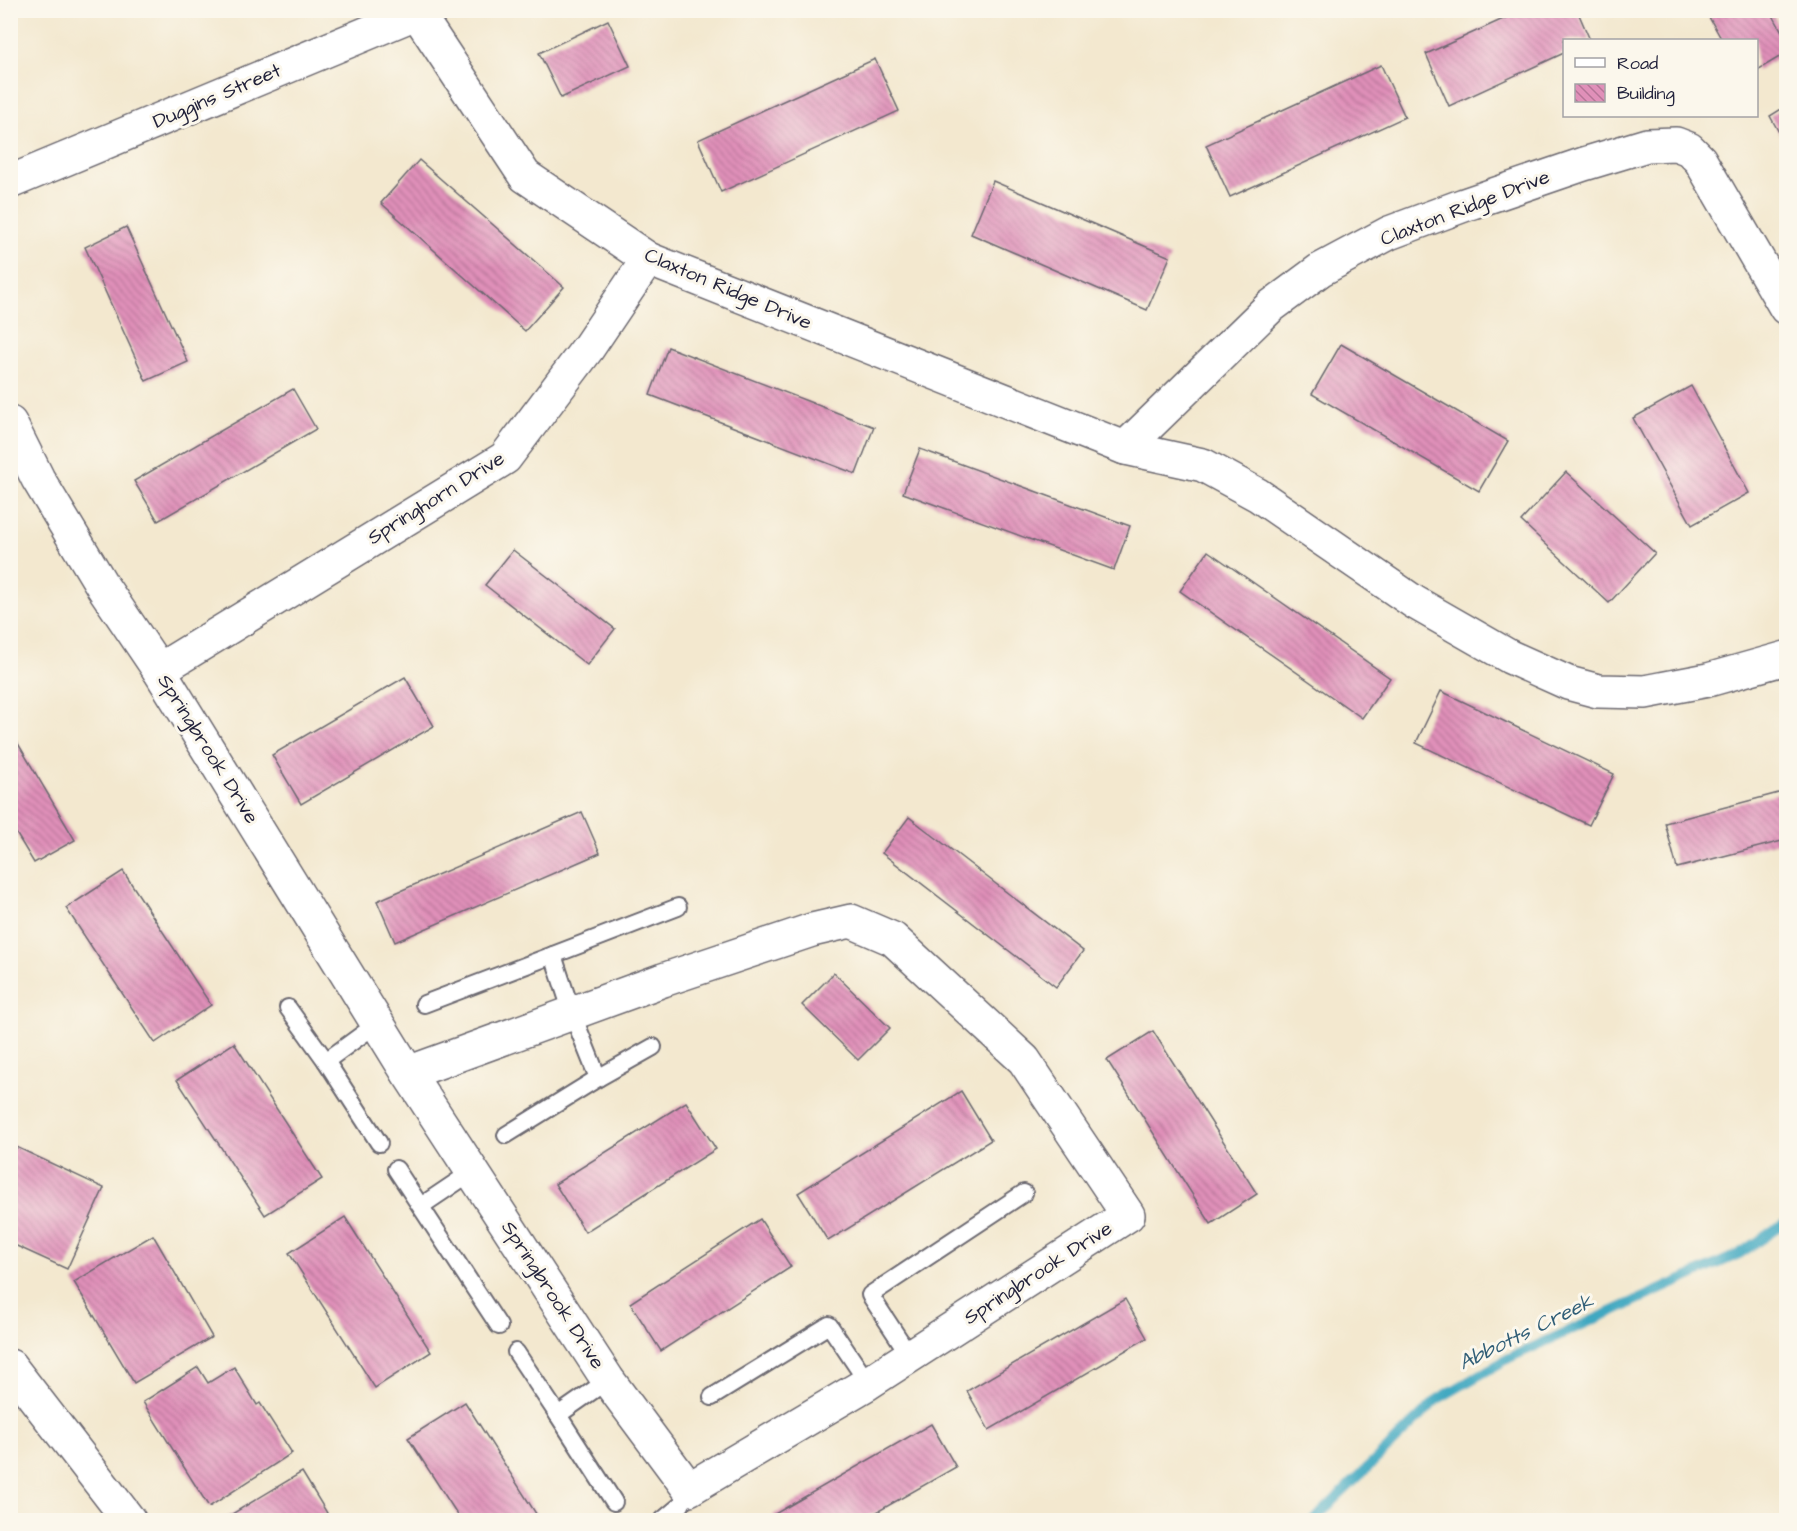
<svg xmlns="http://www.w3.org/2000/svg" width="1797" height="1531" font-family="'Architects Daughter',sans-serif">
	<style>
		.lines { fill: none; stroke-linecap: round; stroke-linejoin: round }
		.stream { stroke: #41a8c1; stroke-width: 10 }
		.building { fill: url(#building-back-hatch) }
		.lane-casing { stroke: #6b676f; stroke-width: 20 }
		.street-casing { stroke: #6b676f; stroke-width: 36 }
		.lane { stroke: #fff; stroke-width: 16 }
		.street { stroke: #fff; stroke-width: 33 }
		.labels { text-anchor: middle; dominant-baseline: central; stroke-width: 6; stroke-linejoin: round; paint-order: stroke }
		.street-label { font-size: 20px; fill: #22223b; stroke: #fbf7ec }
		.water-label { font-size: 21px; font-style: italic; fill: #305e77; stroke: #fbf7ec }
	</style>
	<defs>
		<pattern id="building-back-hatch" width="6" height="6" patternUnits="userSpaceOnUse" patternTransform="scale(1.5)"><rect width="6" height="6" fill="#e090b9"/><path d="M-1 5l2 2M0 0l6 6M5-1l2 2" fill="none" stroke="#b57598"/></pattern>
	</defs>
	<rect width="100%" height="100%" fill="#fbf7ec"/>
	<filter id="ink" filterUnits="userSpaceOnUse"><feTurbulence type="fractalNoise" baseFrequency=".0167" numOctaves="2"/><feDisplacementMap in="SourceGraphic" scale="12" xChannelSelector="R" yChannelSelector="G"/><feConvolveMatrix kernelMatrix="1 2 1 2 8 2 1 2 1" color-interpolation-filters="sRGB"/></filter>
	<filter id="wash" filterUnits="userSpaceOnUse"><feTurbulence type="fractalNoise" baseFrequency=".008" numOctaves="4" result="noise"/><feDisplacementMap in="SourceGraphic" scale="24" xChannelSelector="R" yChannelSelector="G"/><feGaussianBlur stdDeviation="1.35" result="paint"/><feColorMatrix in="noise" values="0 0 0 0 0 0 0 0 0 0 0 0 0 0 0 0 0 1.4 0 .05"/><feComposite in="paint" operator="in"/></filter>
	<g filter="url(#wash)">
		<rect width="100%" height="100%" fill="#f3e8cf"/>
		<g class="lines">
			<path class="stream" d="M1314,1520L1438,1399L1509,1358L1739,1254L1786,1222"/>
		</g>
		<g id="blocks">
			<g class="building">
				<path d="M1523,10H1577L1590,40H1564V53L1449,106L1426,54Z"/>
				<path d="M1705,10H1770L1786,39V53L1756,71V40H1722Z"/>
				<path d="M608,20L630,66L561,98L539,53Z"/>
				<path d="M875,59L899,111L721,192L698,140Z"/>
				<path d="M1381,65L1405,117L1230,197L1206,145Z"/>
				<path d="M1786,106V145L1770,116Z"/>
				<path d="M419,160L564,287L525,331L381,203Z"/>
				<path d="M993,181L1170,257L1147,310L971,234Z"/>
				<path d="M126,227L188,362L146,381L85,247Z"/>
				<path d="M1341,344L1508,441L1479,491L1312,394Z"/>
				<path d="M668,347L874,427L856,474L650,395Z"/>
				<path d="M1691,386L1749,493L1692,525L1633,418Z"/>
				<path d="M293,389L316,429L158,521L134,481Z"/>
				<path d="M920,449L1130,526L1114,570L903,493Z"/>
				<path d="M1566,472L1655,553L1609,603L1521,521Z"/>
				<path d="M513,550L615,629L587,665L485,585Z"/>
				<path d="M1208,551L1390,678L1362,718L1180,591Z"/>
				<path d="M405,677L434,726L301,804L272,755Z"/>
				<path d="M1441,691L1614,774L1589,825L1416,743Z"/>
				<path d="M10,730L75,840L34,863L10,823Z"/>
				<path d="M1786,791V840L1677,868L1665,823Z"/>
				<path d="M582,812L600,853L395,942L377,901Z"/>
				<path d="M909,817L1083,951L1056,987L882,853Z"/>
				<path d="M123,871L211,1005L155,1043L66,908Z"/>
				<path d="M834,973L890,1028L858,1060L802,1005Z"/>
				<path d="M1153,1031L1257,1194L1211,1224L1107,1060Z"/>
				<path d="M234,1043L322,1179L265,1215L177,1080Z"/>
				<path d="M961,1091L991,1140L828,1241L798,1193Z"/>
				<path d="M686,1102L716,1149L585,1232L555,1184Z"/>
				<path d="M10,1144L104,1188L67,1269L10,1243Z"/>
				<path d="M345,1217L431,1352L375,1388L289,1253Z"/>
				<path d="M760,1219L791,1267L661,1351L630,1303Z"/>
				<path d="M153,1235L212,1337L134,1383L74,1282Z"/>
				<path d="M1125,1299L1147,1338L989,1430L967,1391Z"/>
				<path d="M198,1367L208,1383L234,1367L257,1405L260,1403L292,1453L209,1507L143,1402Z"/>
				<path d="M465,1402L540,1520H461L408,1438Z"/>
				<path d="M931,1424L956,1467L863,1520H776L773,1515Z"/>
				<path d="M302,1472L327,1513L322,1517L324,1520H222Z"/>
			</g>
		</g>
	</g>
	<g filter="url(#ink)">
		<use href="#blocks" fill-opacity="0" stroke="#6b676f" stroke-width="1.5"/>
		<g class="lines">
			<defs>
				<g id="lane">
					<path d="M553,955L678,907"/>
					<path d="M424,1004L553,955L572,1013L598,1078L506,1135"/>
					<path d="M288,1008L326,1061"/>
					<path d="M378,1023L326,1061L379,1143"/>
					<path d="M598,1078L653,1047"/>
					<path d="M396,1169L499,1326"/>
					<path d="M421,1206L473,1171"/>
					<path d="M516,1352L558,1415"/>
					<path d="M910,1356L870,1295L1024,1193"/>
					<path d="M608,1380L558,1415L614,1502"/>
					<path d="M712,1397L829,1325L868,1383"/>
					<path d="M663,1520L681,1505L689,1489"/>
				</g>
				<g id="street">
					<path d="M417,13L525,176L648,259L1125,448"/>
					<path d="M10,182L423,10"/>
					<path d="M1786,308L1700,160L1689,149L1676,144L1647,145L1584,164L1464,205L1389,233L1320,270L1270,307L1125,448L1203,465L1258,495L1414,602L1510,657L1568,683L1598,691L1645,692L1708,680L1786,658"/>
					<path d="M10,423L38,479L103,587L159,670L408,1073"/>
					<path d="M159,670L505,458L588,348L648,259"/>
					<path d="M851,921L893,939L1024,1060L1128,1215L868,1383L689,1489L608,1380L408,1073L663,980L812,930Z"/>
					<path d="M10,1366L129,1520"/>
				</g>
			</defs>
			<use href="#lane" class="lane-casing"/>
			<use href="#street" class="street-casing"/>
			<use href="#lane" class="lane"/>
			<use href="#street" class="street"/>
		</g>
	</g>
	<g class="labels">
		<g class="street-label">
			<text transform="translate(217 96) rotate(-23)">Duggins Street</text>
			<text transform="translate(1465 208) rotate(-21)">Claxton Ridge Drive</text>
			<text transform="translate(728 289) rotate(23)">Claxton Ridge Drive</text>
			<text transform="translate(436 498) rotate(-32)">Springhorn Drive</text>
			<text transform="translate(208 749) rotate(58)">Springbrook Drive</text>
			<text transform="translate(1038 1273) rotate(-33)">Springbrook Drive</text>
			<text transform="translate(553 1295) rotate(57)">Springbrook Drive</text>
		</g>
		<g class="water-label">
			<text transform="translate(1526 1332) rotate(-26)">Abbotts Creek</text>
		</g>
	</g>
	<rect width="1797" height="1531" fill="none" stroke="#fbf7ec" stroke-width="36"/>
	<rect x="1563" y="39" width="195" height="78" fill="#fbf7ec" stroke="#a4a2a5" stroke-width="1.5"/>
	<rect x="1575" y="58" width="30" height="9" fill="#ffffff" stroke="#a4a2a5" stroke-width="1.5"/>
	<text x="1617" y="69" font-size="18" fill="#22223b">Road</text>
	<rect x="1575" y="84" width="30" height="18" fill="url(#building-back-hatch)" stroke="#a4a2a5" stroke-width="1.5"/>
	<text x="1617" y="99" font-size="18" fill="#22223b">Building</text>
</svg>
